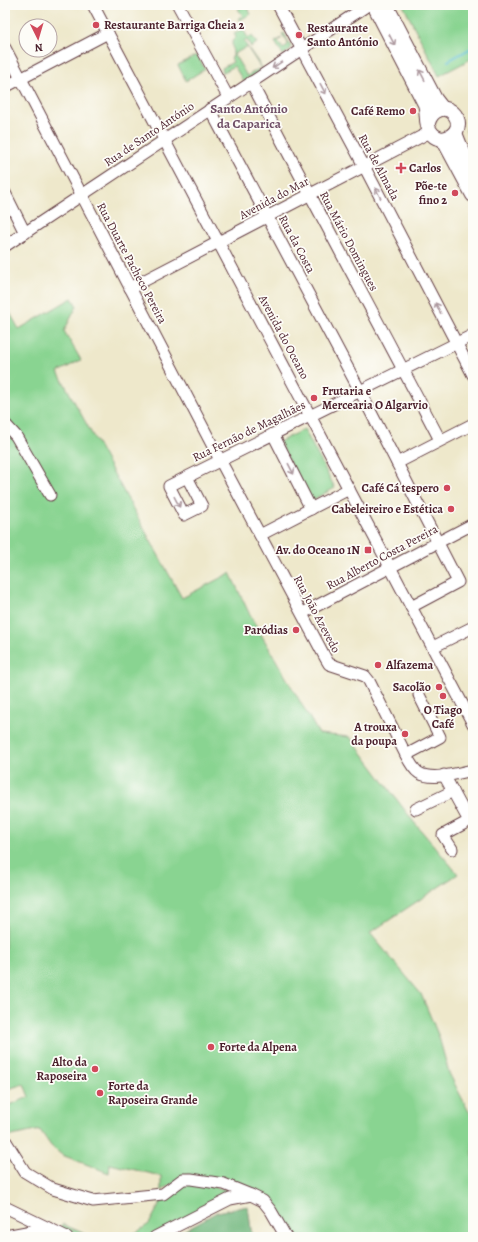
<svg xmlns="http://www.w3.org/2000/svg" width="478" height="1242" font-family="Alegreya,serif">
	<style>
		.green { fill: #89d491; stroke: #6a7a5e }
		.forest { fill: #6eb67b; stroke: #5c6a53 }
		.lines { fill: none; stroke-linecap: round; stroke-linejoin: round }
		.stream { stroke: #4fb9cb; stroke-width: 2.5 }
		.minor-casing { stroke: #633d43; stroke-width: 13 }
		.major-casing { stroke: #633d43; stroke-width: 16 }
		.minor { stroke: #fff; stroke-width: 11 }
		.major { stroke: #fff; stroke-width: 14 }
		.oneway { stroke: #ae9aa0 }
		.poi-dot { fill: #d1495b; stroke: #fdfcf7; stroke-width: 1.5 }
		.labels { text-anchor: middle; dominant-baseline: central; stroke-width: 3.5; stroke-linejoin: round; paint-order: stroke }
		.poi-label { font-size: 12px; font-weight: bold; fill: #4a1f2b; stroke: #fdfcf7; text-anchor: end }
		.street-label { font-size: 12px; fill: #4a1f2b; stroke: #fdfcf7 }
		.neighbourhood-label { font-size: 13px; font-weight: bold; fill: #704f67; stroke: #fdfcf7 }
	</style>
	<rect width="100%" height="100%" fill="#fdfcf7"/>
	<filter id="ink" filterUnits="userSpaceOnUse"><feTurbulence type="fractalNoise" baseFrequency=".025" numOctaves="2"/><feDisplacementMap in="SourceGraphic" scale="8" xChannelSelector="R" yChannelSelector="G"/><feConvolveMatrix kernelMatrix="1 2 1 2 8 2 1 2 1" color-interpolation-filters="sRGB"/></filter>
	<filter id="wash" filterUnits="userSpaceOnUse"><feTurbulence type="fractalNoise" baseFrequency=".012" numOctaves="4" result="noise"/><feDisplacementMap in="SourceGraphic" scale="16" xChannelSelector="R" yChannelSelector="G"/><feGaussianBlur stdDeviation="0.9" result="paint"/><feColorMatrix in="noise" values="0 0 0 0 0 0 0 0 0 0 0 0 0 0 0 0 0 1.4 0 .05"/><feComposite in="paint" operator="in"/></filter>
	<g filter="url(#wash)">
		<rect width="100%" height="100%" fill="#eee8cb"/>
		<g class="green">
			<path d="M245,5H246L251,14L240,20L239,18L243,16L238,9Z"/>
			<path d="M403,5H473V58L439,76Z"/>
			<path d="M243,29L248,38L252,36L257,43L251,47L247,40L244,42L263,69L262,70L247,47L234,54L247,76L258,69L259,72L244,82L234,66L223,73L222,68L233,62L231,58L233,56L232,41L236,37L234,34Z"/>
			<path d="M284,33L291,47L290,50L283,55L275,42L282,38L278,41L283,49L287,46L288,43L282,34Z"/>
			<path d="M197,55L205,69L186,81L178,65Z"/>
			<path d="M473,112V144L466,131L470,116Z"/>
			<path d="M72,298L77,306L64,331L81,360L58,372L182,598L230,573L251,617L319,734L350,737L413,821L458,874L370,933L421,994L439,1037L449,1073L468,1110L473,1117V1237H291L268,1199L188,1174L161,1191V1176L110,1164L109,1173L62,1155L51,1146L40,1130L7,1137L5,1131V1107L29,1097L24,1084L5,1090V304L19,329Z"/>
			<path d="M304,429L335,488L310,501L279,442Z"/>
			<path d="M190,1182L237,1192L148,1237H126L137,1232L149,1224L162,1200L185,1184Z"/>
			<path d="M62,1224L92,1237H75L60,1230Z"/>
		</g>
		<path class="forest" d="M248,1206L252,1237H172L217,1212Z"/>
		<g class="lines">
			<path class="stream" d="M448,61L473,47"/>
		</g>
	</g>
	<g filter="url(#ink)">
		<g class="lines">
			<defs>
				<g id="minor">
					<path d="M93,5L473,724"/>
					<path d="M178,5L228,97"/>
					<path d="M278,5L364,166L473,375"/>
					<path d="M5,48L220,460L326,659L329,664L365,676L369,681L406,755C409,761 413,769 419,773C432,781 459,773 473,770"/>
					<path d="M251,82C313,202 378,321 440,440"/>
					<path d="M5,87L108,33"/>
					<path d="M210,109L360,391L458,582L411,607"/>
					<path d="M5,193L25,233"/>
					<path d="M5,246L368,5"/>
					<path d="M130,288L430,132"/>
					<path d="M5,424L16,436L50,495"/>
					<path d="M273,434L311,509"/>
					<path d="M397,463L473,424"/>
					<path d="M187,477L202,506L184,515L169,486L187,477L473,335"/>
					<path d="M260,535L349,489"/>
					<path d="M303,613L473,524"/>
					<path d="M433,647L473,627"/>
					<path d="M406,755L440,737L419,695"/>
					<path d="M444,775L469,821L443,835L452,849"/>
					<path d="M416,809L453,791"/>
					<path d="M5,1140L25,1172L53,1189L93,1201L163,1194L183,1179H191L224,1184L251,1195"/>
					<path d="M5,1207L67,1237"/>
					<path d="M5,1236L48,1228"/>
					<path d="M155,1237L230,1199L251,1195L263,1201L271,1211L286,1237"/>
				</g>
				<g id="major">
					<path d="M374,5L425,104C428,112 425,123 430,131C440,149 467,132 455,115C446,103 431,110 428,123"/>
					<path d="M386,5L435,99L442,108"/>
					<path d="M455,133L461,148L473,172"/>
					<path d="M443,139L473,195"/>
				</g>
			</defs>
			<use href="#minor" class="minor-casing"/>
			<use href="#major" class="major-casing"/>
			<use href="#minor" class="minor"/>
			<use href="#major" class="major"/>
		</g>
		<defs><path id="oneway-shaft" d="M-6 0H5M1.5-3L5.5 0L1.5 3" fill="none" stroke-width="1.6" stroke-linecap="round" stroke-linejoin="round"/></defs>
		<g class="oneway">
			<use href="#oneway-shaft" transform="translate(392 40) rotate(62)"/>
			<use href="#oneway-shaft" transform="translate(277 65) rotate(146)"/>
			<use href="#oneway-shaft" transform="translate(422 75) rotate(-118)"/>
			<use href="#oneway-shaft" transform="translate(323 89) rotate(62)"/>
			<use href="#oneway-shaft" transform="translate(378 193) rotate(-117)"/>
			<use href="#oneway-shaft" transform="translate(438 308) rotate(-117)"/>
			<use href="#oneway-shaft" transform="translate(291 469) rotate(63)"/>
			<use href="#oneway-shaft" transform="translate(177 502) rotate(62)"/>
		</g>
	</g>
	<g class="poi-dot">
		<circle cx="96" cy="25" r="4"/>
		<circle cx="299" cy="35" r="4"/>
		<circle cx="413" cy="111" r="4"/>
		<path d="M399 162h4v4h4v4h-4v4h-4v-4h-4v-4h4z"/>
		<circle cx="455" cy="193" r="4"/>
		<circle cx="314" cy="398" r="4"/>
		<circle cx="447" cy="488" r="4"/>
		<circle cx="451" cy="509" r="4"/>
		<rect x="364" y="546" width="8" height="8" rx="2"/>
		<circle cx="296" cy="630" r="4"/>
		<circle cx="378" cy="665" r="4"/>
		<circle cx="439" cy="687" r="4"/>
		<circle cx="443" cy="696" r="4"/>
		<circle cx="405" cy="734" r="4"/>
		<circle cx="211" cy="1047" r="4"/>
		<circle cx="95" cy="1069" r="4"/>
		<circle cx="100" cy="1093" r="4"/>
	</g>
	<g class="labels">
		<g class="poi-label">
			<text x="104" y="25" text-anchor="start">Restaurante Barriga Cheia 2</text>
			<text x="307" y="28" text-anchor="start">Restaurante<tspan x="307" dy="14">Santo António</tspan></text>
			<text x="405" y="111">Café Remo</text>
			<text x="409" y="168" text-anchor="start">Carlos</text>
			<text x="447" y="186">Põe-te<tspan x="447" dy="14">fino 2</tspan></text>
			<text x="322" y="391" text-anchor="start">Frutaria e<tspan x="322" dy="14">Mercearia O Algarvio</tspan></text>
			<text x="439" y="488">Café Cá tespero</text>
			<text x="443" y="509">Cabeleireiro e Estética</text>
			<text x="360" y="550">Av. do Oceano 1N</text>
			<text x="288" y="630">Paródias</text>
			<text x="386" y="665" text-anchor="start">Alfazema</text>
			<text x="431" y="687">Sacolão</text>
			<text x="443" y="710" text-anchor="middle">O Tiago<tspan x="443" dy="14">Café</tspan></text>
			<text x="397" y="727">A trouxa<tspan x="397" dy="14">da poupa</tspan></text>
			<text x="219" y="1047" text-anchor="start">Forte da Alpena</text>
			<text x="87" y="1062">Alto da<tspan x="87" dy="14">Raposeira</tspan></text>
			<text x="108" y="1086" text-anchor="start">Forte da<tspan x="108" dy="14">Raposeira Grande</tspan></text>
		</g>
		<g class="street-label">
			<text transform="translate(149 134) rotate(-34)">Rua de Santo António</text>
			<text transform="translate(379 167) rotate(62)">Rua de Almada</text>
			<text transform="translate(274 198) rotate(-28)">Avenida do Mar</text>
			<text transform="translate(349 241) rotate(62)">Rua Mário Domingues</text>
			<text transform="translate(297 244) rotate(62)">Rua da Costa</text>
			<text transform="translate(132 263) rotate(62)">Rua Duarte Pacheco Pereira</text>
			<text transform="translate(284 337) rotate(62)">Avenida do Oceano</text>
			<text transform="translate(249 431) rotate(-26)">Rua Fernão de Magalhães</text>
			<text transform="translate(382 557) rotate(-28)">Rua Alberto Costa Pereira</text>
			<text transform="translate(317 614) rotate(62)">Rua João Azevedo</text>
		</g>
		<g class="neighbourhood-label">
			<text x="249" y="108">Santo António<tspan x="249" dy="15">da Caparica</tspan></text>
		</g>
	</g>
	<rect width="478" height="1242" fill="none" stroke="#fdfcf7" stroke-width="20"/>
	<g transform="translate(38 38) rotate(175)"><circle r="19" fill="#fdfcf7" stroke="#b5a4a5"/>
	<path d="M0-3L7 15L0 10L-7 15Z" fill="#d1495b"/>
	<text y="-6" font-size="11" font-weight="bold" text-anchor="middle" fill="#4a1f2b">N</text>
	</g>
</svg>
